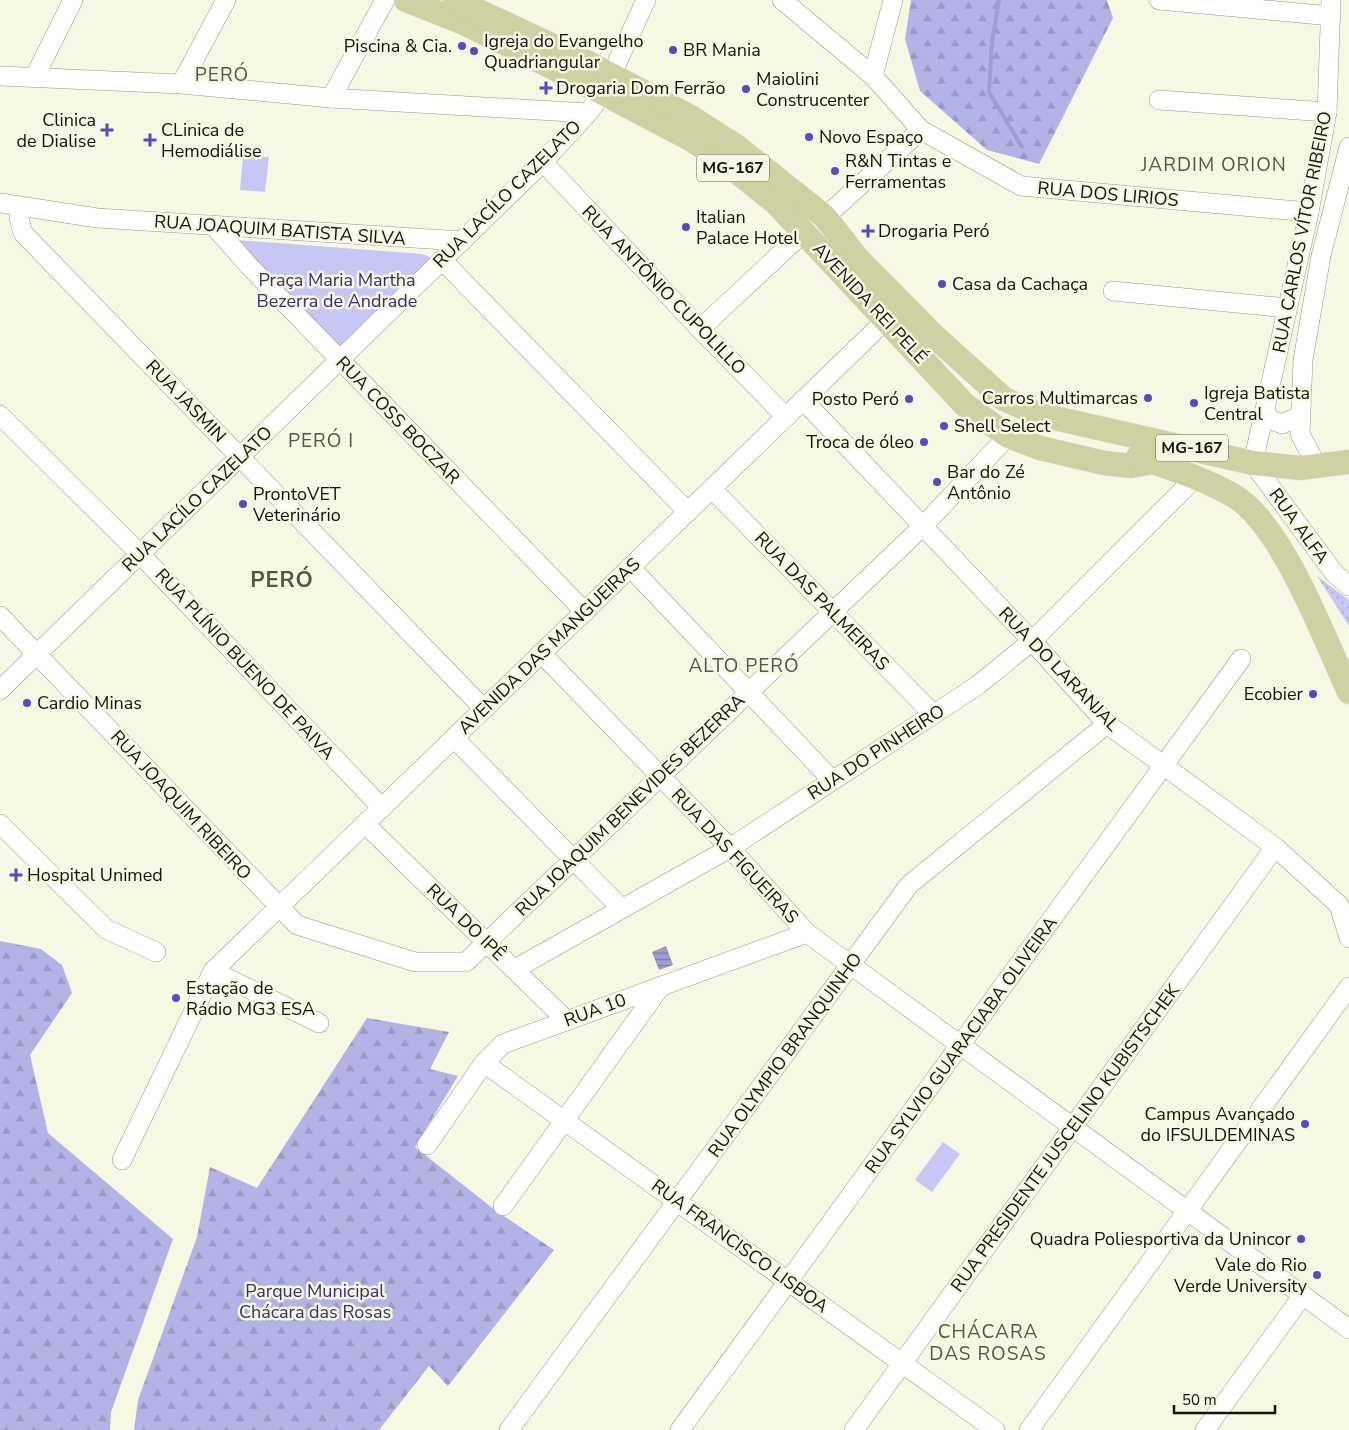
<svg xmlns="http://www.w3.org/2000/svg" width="1349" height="1430" font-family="'Nunito Sans',sans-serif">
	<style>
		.grass { fill: url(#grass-dots) }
		.forest { fill: url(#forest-firs) }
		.green { fill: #c7c7f6 }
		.water { fill: url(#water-rules) }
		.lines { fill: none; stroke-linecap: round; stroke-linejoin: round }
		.stream { stroke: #9e9dcf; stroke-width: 4 }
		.minor-casing { stroke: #969784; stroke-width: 20 }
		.major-casing { stroke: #e3e3e2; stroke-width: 25 }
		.minor { stroke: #fff; stroke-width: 19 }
		.major { stroke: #cfd1a3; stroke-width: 24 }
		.poi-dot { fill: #5b47c0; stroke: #f6f8e3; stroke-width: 2 }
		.labels { text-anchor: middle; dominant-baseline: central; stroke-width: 5; stroke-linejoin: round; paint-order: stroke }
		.shield { fill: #f6f8e3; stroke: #57584c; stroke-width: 1 }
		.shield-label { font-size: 16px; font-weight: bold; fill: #13130c }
		.poi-label { font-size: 18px; fill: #13130c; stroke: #f6f8e3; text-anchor: start }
		.street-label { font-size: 18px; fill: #13130c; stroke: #f6f8e3 }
		.park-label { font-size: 18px; fill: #352e6b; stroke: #f6f8e3 }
		.neighbourhood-label { font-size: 19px; letter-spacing: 1px; fill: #545544; stroke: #f6f8e3 }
		.district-label { font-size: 22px; font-weight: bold; letter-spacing: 1px; fill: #545544; stroke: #f6f8e3 }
	</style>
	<defs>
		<pattern id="grass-dots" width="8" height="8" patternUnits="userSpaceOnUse" patternTransform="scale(1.25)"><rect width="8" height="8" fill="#c7c7f6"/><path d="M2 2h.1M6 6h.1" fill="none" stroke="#aaaad2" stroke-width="1.8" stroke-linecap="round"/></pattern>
		<pattern id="forest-firs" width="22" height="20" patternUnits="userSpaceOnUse" patternTransform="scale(1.25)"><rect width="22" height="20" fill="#b4b3e6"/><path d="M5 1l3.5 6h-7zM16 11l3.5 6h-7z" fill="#9a99c4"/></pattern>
		<pattern id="water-rules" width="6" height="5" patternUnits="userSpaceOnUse" patternTransform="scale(1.25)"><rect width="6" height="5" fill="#9e9dcf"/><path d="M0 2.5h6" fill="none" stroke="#807fa6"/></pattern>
	</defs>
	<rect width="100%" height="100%" fill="#f6f8e3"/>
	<path class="grass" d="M1317,576L1349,600V626Z"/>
	<g class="forest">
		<path d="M911,0H1107L1113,18L1039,164L987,150L920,91L905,39Z"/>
		<path d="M0,941L41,949L62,965L72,993L30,1055L48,1133L173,1239L111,1412L110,1430H0Z"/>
		<path d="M367,1018L449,1032L430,1069L458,1076L415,1147L495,1210L554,1250L448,1386L429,1366L379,1430H134L138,1400L197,1237L210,1167L257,1188Z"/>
	</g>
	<g class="green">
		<path d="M243,156L269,157L265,192L240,190Z"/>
		<path d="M237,240L422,254L430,257L428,264L344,344L338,347Z"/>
		<path d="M943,1142L960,1154L932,1192L915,1180Z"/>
	</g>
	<path class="water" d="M666,946L673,965L659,970L652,952Z"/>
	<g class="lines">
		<path class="stream" d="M999,0L992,42L989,92L1022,147"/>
		<defs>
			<g id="minor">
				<path d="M782,0L873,76L921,130L1021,186L1309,212"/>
				<path d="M1159,0L1331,16"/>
				<path d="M1331,0L1327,112L1309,212L1253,463L1334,573L1349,586"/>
				<path d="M0,76L181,84L331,98L588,113"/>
				<path d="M35,76L73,0"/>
				<path d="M873,76L893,0"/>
				<path d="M181,84L226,0"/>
				<path d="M331,98L385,0"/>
				<path d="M1159,100L1327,112"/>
				<path d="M543,162L700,329L786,417"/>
				<path d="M0,203L97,218L462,241"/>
				<path d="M825,217L921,130"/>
				<path d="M19,218L23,233L484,709"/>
				<path d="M214,226L249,266L585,612"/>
				<path d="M442,260L688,512"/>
				<path d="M1113,291L1287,308"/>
				<path d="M700,329L803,233"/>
				<path d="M803,400L1032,641L1107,724L1275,847L1339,905L1349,938"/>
				<path d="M1265,410L1269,419L1282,424L1300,416"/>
				<path d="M0,415L141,555L382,808"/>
				<path d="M1317,466L1300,434L1303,360L1321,256L1349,147"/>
				<path d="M712,489L933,714"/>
				<path d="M630,567L832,780"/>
				<path d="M0,616L297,925L415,962H466L923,526L1008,436"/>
				<path d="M541,653L730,848L807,933L1349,1329"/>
				<path d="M0,690L543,162L588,113L603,93L646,0"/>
				<path d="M454,738L622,909"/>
				<path d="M0,824L106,929L156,952"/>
				<path d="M365,824L567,1021"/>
				<path d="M515,969L730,848L978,685L1032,641L1194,479"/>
				<path d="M213,971L319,1023"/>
				<path d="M484,1063L995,1430"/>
				<path d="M427,1145L484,1063L503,1044L807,933"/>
				<path d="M122,1160L213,971L886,320"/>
				<path d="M503,1206L661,986"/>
				<path d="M509,1430L909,885L1107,724"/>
				<path d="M680,1430L1241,659"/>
				<path d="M854,1430L1275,847"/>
				<path d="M1029,1430L1349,987"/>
				<path d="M1205,1430L1303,1295"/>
			</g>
			<g id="major">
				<path d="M406,0L464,23L603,93L692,140L726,163L776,203L965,405L1008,436L1040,448L1104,463L1131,466L1153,462"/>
				<path d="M455,0L579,58L689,116L736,146L825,217L857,258L933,335L1004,399L1037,414L1253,463L1300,468L1349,462"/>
				<path d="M1138,457C1170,468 1205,479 1234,496C1282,524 1325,640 1349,692"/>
			</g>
		</defs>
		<use href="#minor" class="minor-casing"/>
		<use href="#major" class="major-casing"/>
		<use href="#minor" class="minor"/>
		<use href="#major" class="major"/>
	</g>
	<g class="poi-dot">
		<circle cx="462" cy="46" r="5"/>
		<circle cx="673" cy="50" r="5"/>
		<circle cx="474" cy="51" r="5"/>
		<path d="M543.5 80.5h5v5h5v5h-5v5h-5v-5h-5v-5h5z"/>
		<circle cx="746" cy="89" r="5"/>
		<path d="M104.5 122.5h5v5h5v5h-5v5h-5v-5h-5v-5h5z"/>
		<circle cx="809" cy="137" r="5"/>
		<path d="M147.5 132.5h5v5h5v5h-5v5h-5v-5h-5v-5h5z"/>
		<circle cx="835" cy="171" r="5"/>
		<circle cx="686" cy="227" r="5"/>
		<path d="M865.5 223.5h5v5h5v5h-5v5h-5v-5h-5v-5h5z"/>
		<circle cx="942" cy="284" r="5"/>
		<circle cx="1148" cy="398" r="5"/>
		<circle cx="909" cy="399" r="5"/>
		<circle cx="1194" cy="403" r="5"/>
		<circle cx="944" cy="426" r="5"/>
		<circle cx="924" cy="442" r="5"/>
		<circle cx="937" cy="482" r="5"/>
		<circle cx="243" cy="504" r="5"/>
		<circle cx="1313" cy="694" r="5"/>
		<circle cx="27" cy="703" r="5"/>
		<path d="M13.5 867.5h5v5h5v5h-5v5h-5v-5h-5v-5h5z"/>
		<circle cx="176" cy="998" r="5"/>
		<circle cx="1305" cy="1124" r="5"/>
		<circle cx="1301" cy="1239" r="5"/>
		<circle cx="1317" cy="1275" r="5"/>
	</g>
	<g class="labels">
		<g class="shield">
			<rect x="697" y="154.5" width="72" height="27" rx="4"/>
			<rect x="1156" y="434.5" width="72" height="27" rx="4"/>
		</g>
		<g class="shield-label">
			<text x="733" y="168">MG-167</text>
			<text x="1192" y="448">MG-167</text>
		</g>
		<g class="poi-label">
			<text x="484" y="41">Igreja do Evangelho<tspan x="484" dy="21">Quadriangular</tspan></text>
			<text x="452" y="46" text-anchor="end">Piscina &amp; Cia.</text>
			<text x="683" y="50">BR Mania</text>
			<text x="756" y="79">Maiolini<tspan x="756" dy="21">Construcenter</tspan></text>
			<text x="556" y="88">Drogaria Dom Ferrão</text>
			<text x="96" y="120" text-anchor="end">Clinica<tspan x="96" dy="21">de Dialise</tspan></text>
			<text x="161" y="130">CLinica de<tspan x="161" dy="21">Hemodiálise</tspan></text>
			<text x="819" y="137">Novo Espaço</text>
			<text x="845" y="161">R&amp;N Tintas e<tspan x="845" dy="21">Ferramentas</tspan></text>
			<text x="696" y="217">Italian<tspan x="696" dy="21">Palace Hotel</tspan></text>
			<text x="878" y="231">Drogaria Peró</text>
			<text x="952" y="284">Casa da Cachaça</text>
			<text x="1204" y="393">Igreja Batista<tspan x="1204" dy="21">Central</tspan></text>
			<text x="1138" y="398" text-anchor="end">Carros Multimarcas</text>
			<text x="899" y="399" text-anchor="end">Posto Peró</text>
			<text x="954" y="426">Shell Select</text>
			<text x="914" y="442" text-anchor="end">Troca de óleo</text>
			<text x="947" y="472">Bar do Zé<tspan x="947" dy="21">Antônio</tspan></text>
			<text x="253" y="494">ProntoVET<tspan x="253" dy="21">Veterinário</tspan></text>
			<text x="1303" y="694" text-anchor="end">Ecobier</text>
			<text x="37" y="703">Cardio Minas</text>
			<text x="27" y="875">Hospital Unimed</text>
			<text x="186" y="988">Estação de<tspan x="186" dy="21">Rádio MG3 ESA</tspan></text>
			<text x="1295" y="1114" text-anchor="end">Campus Avançado<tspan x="1295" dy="21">do IFSULDEMINAS</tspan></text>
			<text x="1291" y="1239" text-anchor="end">Quadra Poliesportiva da Unincor</text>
			<text x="1307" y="1265" text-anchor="end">Vale do Rio<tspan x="1307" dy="21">Verde University</tspan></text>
		</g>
		<g class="street-label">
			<text transform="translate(507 194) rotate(-45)">RUA LACÍLO CAZELATO</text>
			<text transform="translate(1108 194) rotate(5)">RUA DOS LIRIOS</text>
			<text transform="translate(280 230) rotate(4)">RUA JOAQUIM BATISTA SILVA</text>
			<text transform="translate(1302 232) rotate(-79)">RUA CARLOS VÍTOR RIBEIRO</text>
			<text transform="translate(664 290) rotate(46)">RUA ANTÔNIO CUPOLILLO</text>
			<text transform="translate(870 303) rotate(47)">AVENIDA REI PELÉ</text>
			<text transform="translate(186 401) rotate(46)">RUA JASMIN</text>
			<text transform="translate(398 420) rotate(46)">RUA COSS BOCZAR</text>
			<text transform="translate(197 499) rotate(-44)">RUA LACÍLO CAZELATO</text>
			<text transform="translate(1299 526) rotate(54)">RUA ALFA</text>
			<text transform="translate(822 601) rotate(46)">RUA DAS PALMEIRAS</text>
			<text transform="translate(549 646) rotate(-44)">AVENIDA DAS MANGUEIRAS</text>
			<text transform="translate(245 664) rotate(47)">RUA PLÍNIO BUENO DE PAIVA</text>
			<text transform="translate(1059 669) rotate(46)">RUA DO LARANJAL</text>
			<text transform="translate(876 752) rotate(-33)">RUA DO PINHEIRO</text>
			<text transform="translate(181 805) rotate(47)">RUA JOAQUIM RIBEIRO</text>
			<text transform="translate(630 805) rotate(-44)">RUA JOAQUIM BENEVIDES BEZERRA</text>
			<text transform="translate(735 856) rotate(47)">RUA DAS FIGUEIRAS</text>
			<text transform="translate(466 922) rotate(44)">RUA DO IPÊ</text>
			<text transform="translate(595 1010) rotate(-20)">RUA 10</text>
			<text transform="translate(961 1045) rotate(-54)">RUA SYLVIO GUARACIABA OLIVEIRA</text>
			<text transform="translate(785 1055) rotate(-54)">RUA OLYMPIO BRANQUINHO</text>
			<text transform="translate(1065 1138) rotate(-54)">RUA PRESIDENTE JUSCELINO KUBISTSCHEK</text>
			<text transform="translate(740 1246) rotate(36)">RUA FRANCISCO LISBOA</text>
		</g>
		<g class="park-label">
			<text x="337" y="280">Praça Maria Martha<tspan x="337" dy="21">Bezerra de Andrade</tspan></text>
			<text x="315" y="1291">Parque Municipal<tspan x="315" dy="21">Chácara das Rosas</tspan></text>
		</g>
		<g class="neighbourhood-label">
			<text x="222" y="75">PERÓ</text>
			<text x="1214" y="165">JARDIM ORION</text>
			<text x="321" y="441">PERÓ I</text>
			<text x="744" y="666">ALTO PERÓ</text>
			<text x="988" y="1332">CHÁCARA<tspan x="988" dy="22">DAS ROSAS</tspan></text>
		</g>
		<g class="district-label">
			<text x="282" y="580">PERÓ</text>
		</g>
	</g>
	<path d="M1174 1405v8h101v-8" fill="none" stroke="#13130c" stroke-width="2.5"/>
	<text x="1182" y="1405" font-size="15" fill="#13130c" stroke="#f6f8e3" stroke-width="4" paint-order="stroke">50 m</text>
</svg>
